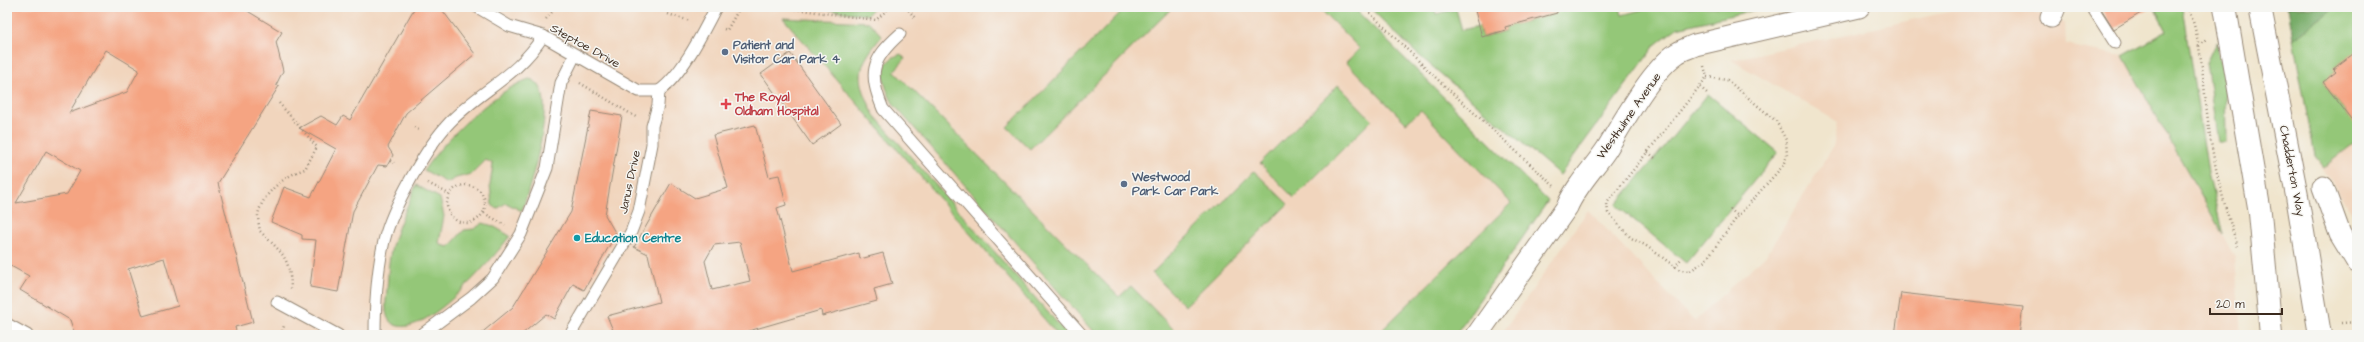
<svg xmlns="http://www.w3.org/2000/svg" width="2364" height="342" font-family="'Architects Daughter',sans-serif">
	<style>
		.built { fill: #f1d5bd }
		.green { fill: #94c778; stroke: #68784b }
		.forest { fill: #77ac68; stroke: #596b43 }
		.building { fill: #f5a482; fill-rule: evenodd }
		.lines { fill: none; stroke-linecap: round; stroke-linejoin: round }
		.lane-casing { stroke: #968876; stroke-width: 13 }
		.street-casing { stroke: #968876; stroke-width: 23 }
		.highway-casing { stroke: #968876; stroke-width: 24 }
		.path { stroke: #968876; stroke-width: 2.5; stroke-dasharray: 1 3; stroke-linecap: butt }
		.lane { stroke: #fff; stroke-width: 11 }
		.street { stroke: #fff; stroke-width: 21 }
		.highway { stroke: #fff; stroke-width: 22 }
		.service-dot { fill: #5c6f8a; stroke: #f6f6f2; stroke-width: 1.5 }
		.health-dot { fill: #e0444e; stroke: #f6f6f2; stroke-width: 1.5 }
		.culture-dot { fill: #0f9aa8; stroke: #f6f6f2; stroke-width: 1.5 }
		.labels { text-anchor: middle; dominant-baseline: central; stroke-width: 3; stroke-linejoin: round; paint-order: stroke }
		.service-label { font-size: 12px; font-weight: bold; fill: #4e5e75; stroke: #f6f6f2; text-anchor: start }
		.street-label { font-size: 12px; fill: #3b2a1e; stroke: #f6f6f2 }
		.health-label { font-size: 12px; font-weight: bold; fill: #be3a42; stroke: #f6f6f2; text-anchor: start }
		.culture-label { font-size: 12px; font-weight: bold; fill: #0d838f; stroke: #f6f6f2; text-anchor: start }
	</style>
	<rect width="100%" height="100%" fill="#f6f6f2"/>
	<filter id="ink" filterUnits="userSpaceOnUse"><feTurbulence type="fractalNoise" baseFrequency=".025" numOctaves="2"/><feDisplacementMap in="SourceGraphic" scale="8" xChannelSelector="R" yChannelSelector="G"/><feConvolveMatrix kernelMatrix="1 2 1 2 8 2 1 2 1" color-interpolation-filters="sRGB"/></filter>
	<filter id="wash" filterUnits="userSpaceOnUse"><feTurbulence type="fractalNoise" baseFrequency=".012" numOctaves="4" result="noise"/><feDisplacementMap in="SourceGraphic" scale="16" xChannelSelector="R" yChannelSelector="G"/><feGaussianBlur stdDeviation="0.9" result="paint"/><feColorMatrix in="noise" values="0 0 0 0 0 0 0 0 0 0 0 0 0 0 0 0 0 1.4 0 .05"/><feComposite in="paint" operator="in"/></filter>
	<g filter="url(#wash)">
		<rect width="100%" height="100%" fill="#f0e5cd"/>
		<g class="built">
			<path d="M7,7H1348L1541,200L1449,335H7Z"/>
			<path d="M1970,7H2033L2034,12L2065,23L2066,45L2123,56L2235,258L2241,335H1501L1588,210L1694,321L1767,254L1833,147L1838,122L1731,60Z"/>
			<path d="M2335,7H2357V221L2315,156L2293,39Z"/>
		</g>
		<g class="green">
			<path d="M808,7H875L867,15Z"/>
			<path d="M1126,7H1173L1030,149L1007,127Z"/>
			<path d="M1318,7H1353L1548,201L1455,335H1377L1511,203L1421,110L1406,123L1346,62L1360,49Z"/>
			<path d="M1369,7H1434L1436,14L1456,9L1462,30L1479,26L1482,37L1505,31V27L1535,19L1551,11L1565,7H1620L1622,15L1652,7H1767L1677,28L1656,44L1560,175L1414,51Z"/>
			<path d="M2154,7H2182L2208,172L2223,235L2123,56L2167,31Z"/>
			<path d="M2335,7H2357V58L2352,55L2334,68L2336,72L2323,82L2349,117L2357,119V141L2324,167L2315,156L2293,39Z"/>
			<path d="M783,18L869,22L882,36C855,69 856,77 874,115L1068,335H1058Z"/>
			<path d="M2216,42L2225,77L2226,142H2218L2206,63Z"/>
			<path d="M901,54L905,59L894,71L1119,297L1131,286L1179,335H1097L894,105C884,87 874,62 901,54Z"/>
			<path d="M529,79C564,85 529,188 522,211L506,203L497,209L492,205L490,185L493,164L486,160L472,174L456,178L447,183L424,170C444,140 494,91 529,79Z"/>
			<path d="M1338,85L1372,120L1294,198L1260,163Z"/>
			<path d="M1708,94L1778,152L1686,263L1616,205Z"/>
			<path d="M1254,171L1288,204L1185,306L1152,273Z"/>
			<path d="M416,185L440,198L444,216L439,243L441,245L449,247L464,230L474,229L483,223L493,226L510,236C493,258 423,342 393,324C383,318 386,300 387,290C388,279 388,267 390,256C394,232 407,208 416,185Z"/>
		</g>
		<path class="forest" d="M2288,7H2335L2293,39Z"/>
		<g id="blocks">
			<g class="building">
				<path d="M7,7H241L282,32L276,42L283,71L276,85L279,86L218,183L253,322L235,327L237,335H75L70,320L20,290L29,276L7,264ZM106,50L139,70L127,92L69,113ZM46,151L80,171L67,194L16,203ZM164,258L178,306L143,316L128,269Z"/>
				<path d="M415,7H440L475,54L406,113L388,147L393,155L387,166L378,165L353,211L338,292L310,287L316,240L302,239V235L271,222L284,187L311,197L336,149L299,128L321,116L337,125L343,116L350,120Z"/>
				<path d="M1474,7H1556L1557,13L1505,27L1506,30L1482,37Z"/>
				<path d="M2100,7H2151L2114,29Z"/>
				<path d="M2357,51V127L2323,82L2336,72L2333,69Z"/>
				<path d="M790,53L841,124L812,145L761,74Z"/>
				<path d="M591,111L622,116L605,215L616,234L584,290L573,284L554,319L546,314L521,335H479L513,307L571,212Z"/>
				<path d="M755,125L769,177L779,175L786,205L777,208L793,271L859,253L860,259L883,253L892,284L874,289L877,301L822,316L821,310L735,335H615L607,316L659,302L648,254L634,247L671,183L695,198L728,188L713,135ZM740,242L750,281L712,290L705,261L714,245Z"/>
				<path d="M1901,293L2023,307L2019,335H1895Z"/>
			</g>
		</g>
	</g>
	<g filter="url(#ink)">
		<use href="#blocks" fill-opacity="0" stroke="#968876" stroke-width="1"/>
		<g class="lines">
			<defs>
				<g id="lane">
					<path d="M477,7L509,26L543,36L639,91H659"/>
					<path d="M2092,7L2115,43"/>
					<path d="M900,34C871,60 868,73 883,109L1082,335"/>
					<path d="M659,91C682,75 703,32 716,7"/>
					<path d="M277,302L338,335"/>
					<path d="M7,324L27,335"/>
					<path d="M375,335C375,304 377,271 384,241C392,208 426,147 450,122C482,89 517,77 543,36"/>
					<path d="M421,335L471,298L493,278L521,234L547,168L561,83L575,55"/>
					<path d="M570,335L631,232L639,211L652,144V126L658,105L659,91"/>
				</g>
				<g id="street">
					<path d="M2051,17L2055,7"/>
					<path d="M2323,187L2340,234L2357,262"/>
					<path d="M1477,335L1567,207C1576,186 1593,169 1606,150C1622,124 1651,71 1676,54C1681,50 1689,48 1695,45L1859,7"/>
				</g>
				<g id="highway">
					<path d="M2225,7L2260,213L2271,335"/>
					<path d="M2260,7L2297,196L2320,335"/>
				</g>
			</defs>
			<use href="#lane" class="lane-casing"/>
			<use href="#street" class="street-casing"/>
			<use href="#highway" class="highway-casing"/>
			<g class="path">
				<path d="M779,7L876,20L890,7"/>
				<path d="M906,7L916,19"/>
				<path d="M1364,7L1435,77L1554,186"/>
				<path d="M2188,7C2203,45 2203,87 2209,128C2214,167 2225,209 2238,247"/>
				<path d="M668,14L690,21"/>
				<path d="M546,19L552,12"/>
				<path d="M724,29L727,30L740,7"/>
				<path d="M2199,46L2207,38"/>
				<path d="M1704,66L1707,77"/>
				<path d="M1707,77L1727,80L1776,121L1786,140L1787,156L1782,167L1738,216L1705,261L1690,271L1680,270L1645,245L1631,238L1608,213L1607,203Z"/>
				<path d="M580,83L636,117"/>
				<path d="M1700,87L1708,94"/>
				<path d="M279,103L317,147L305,169C286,175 262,193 258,215C258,220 259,226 260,231C281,253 290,255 291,289"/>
				<path d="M414,127L420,131"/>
				<path d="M1648,152L1655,158"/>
				<path d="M390,161L394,163"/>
				<path d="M428,183L449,194"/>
				<circle cx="466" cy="204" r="19"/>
				<path d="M1730,209L1738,216"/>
				<path d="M484,213L505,225"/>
				<path d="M1675,267L1681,259"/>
				<path d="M2341,323L2357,322"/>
				<path d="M281,335L284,326"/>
				<path d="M290,335L298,334"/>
			</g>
			<use href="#lane" class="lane"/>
			<use href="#street" class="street"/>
			<use href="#highway" class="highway"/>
		</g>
	</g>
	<g class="service-dot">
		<circle cx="725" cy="52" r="4"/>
		<circle cx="1124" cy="184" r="4"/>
	</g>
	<path class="health-dot" d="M724 98h4v4h4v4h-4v4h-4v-4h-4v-4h4z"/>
	<circle class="culture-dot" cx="577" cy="238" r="4"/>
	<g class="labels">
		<g class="service-label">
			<text x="733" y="45">Patient and<tspan x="733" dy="14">Visitor Car Park 4</tspan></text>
			<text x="1132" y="177">Westwood<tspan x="1132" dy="14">Park Car Park</tspan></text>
		</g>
		<g class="street-label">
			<text transform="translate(585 46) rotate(29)">Steptoe Drive</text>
			<text transform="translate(1629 116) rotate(-55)">Westhulme Avenue</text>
			<text transform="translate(2292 171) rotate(79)">Chadderton Way</text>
			<text transform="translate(630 182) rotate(-78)">Janus Drive</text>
		</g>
		<g class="health-label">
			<text x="735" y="97">The Royal<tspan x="735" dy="14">Oldham Hospital</tspan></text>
		</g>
		<g class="culture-label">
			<text x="585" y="238">Education Centre</text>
		</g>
	</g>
	<rect width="2364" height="342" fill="none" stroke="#f6f6f2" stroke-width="24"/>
	<path d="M2210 308v6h72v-6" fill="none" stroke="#3b2a1e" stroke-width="2"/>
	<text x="2216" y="308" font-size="12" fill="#3b2a1e" stroke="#f6f6f2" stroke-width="3" paint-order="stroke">20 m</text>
</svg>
